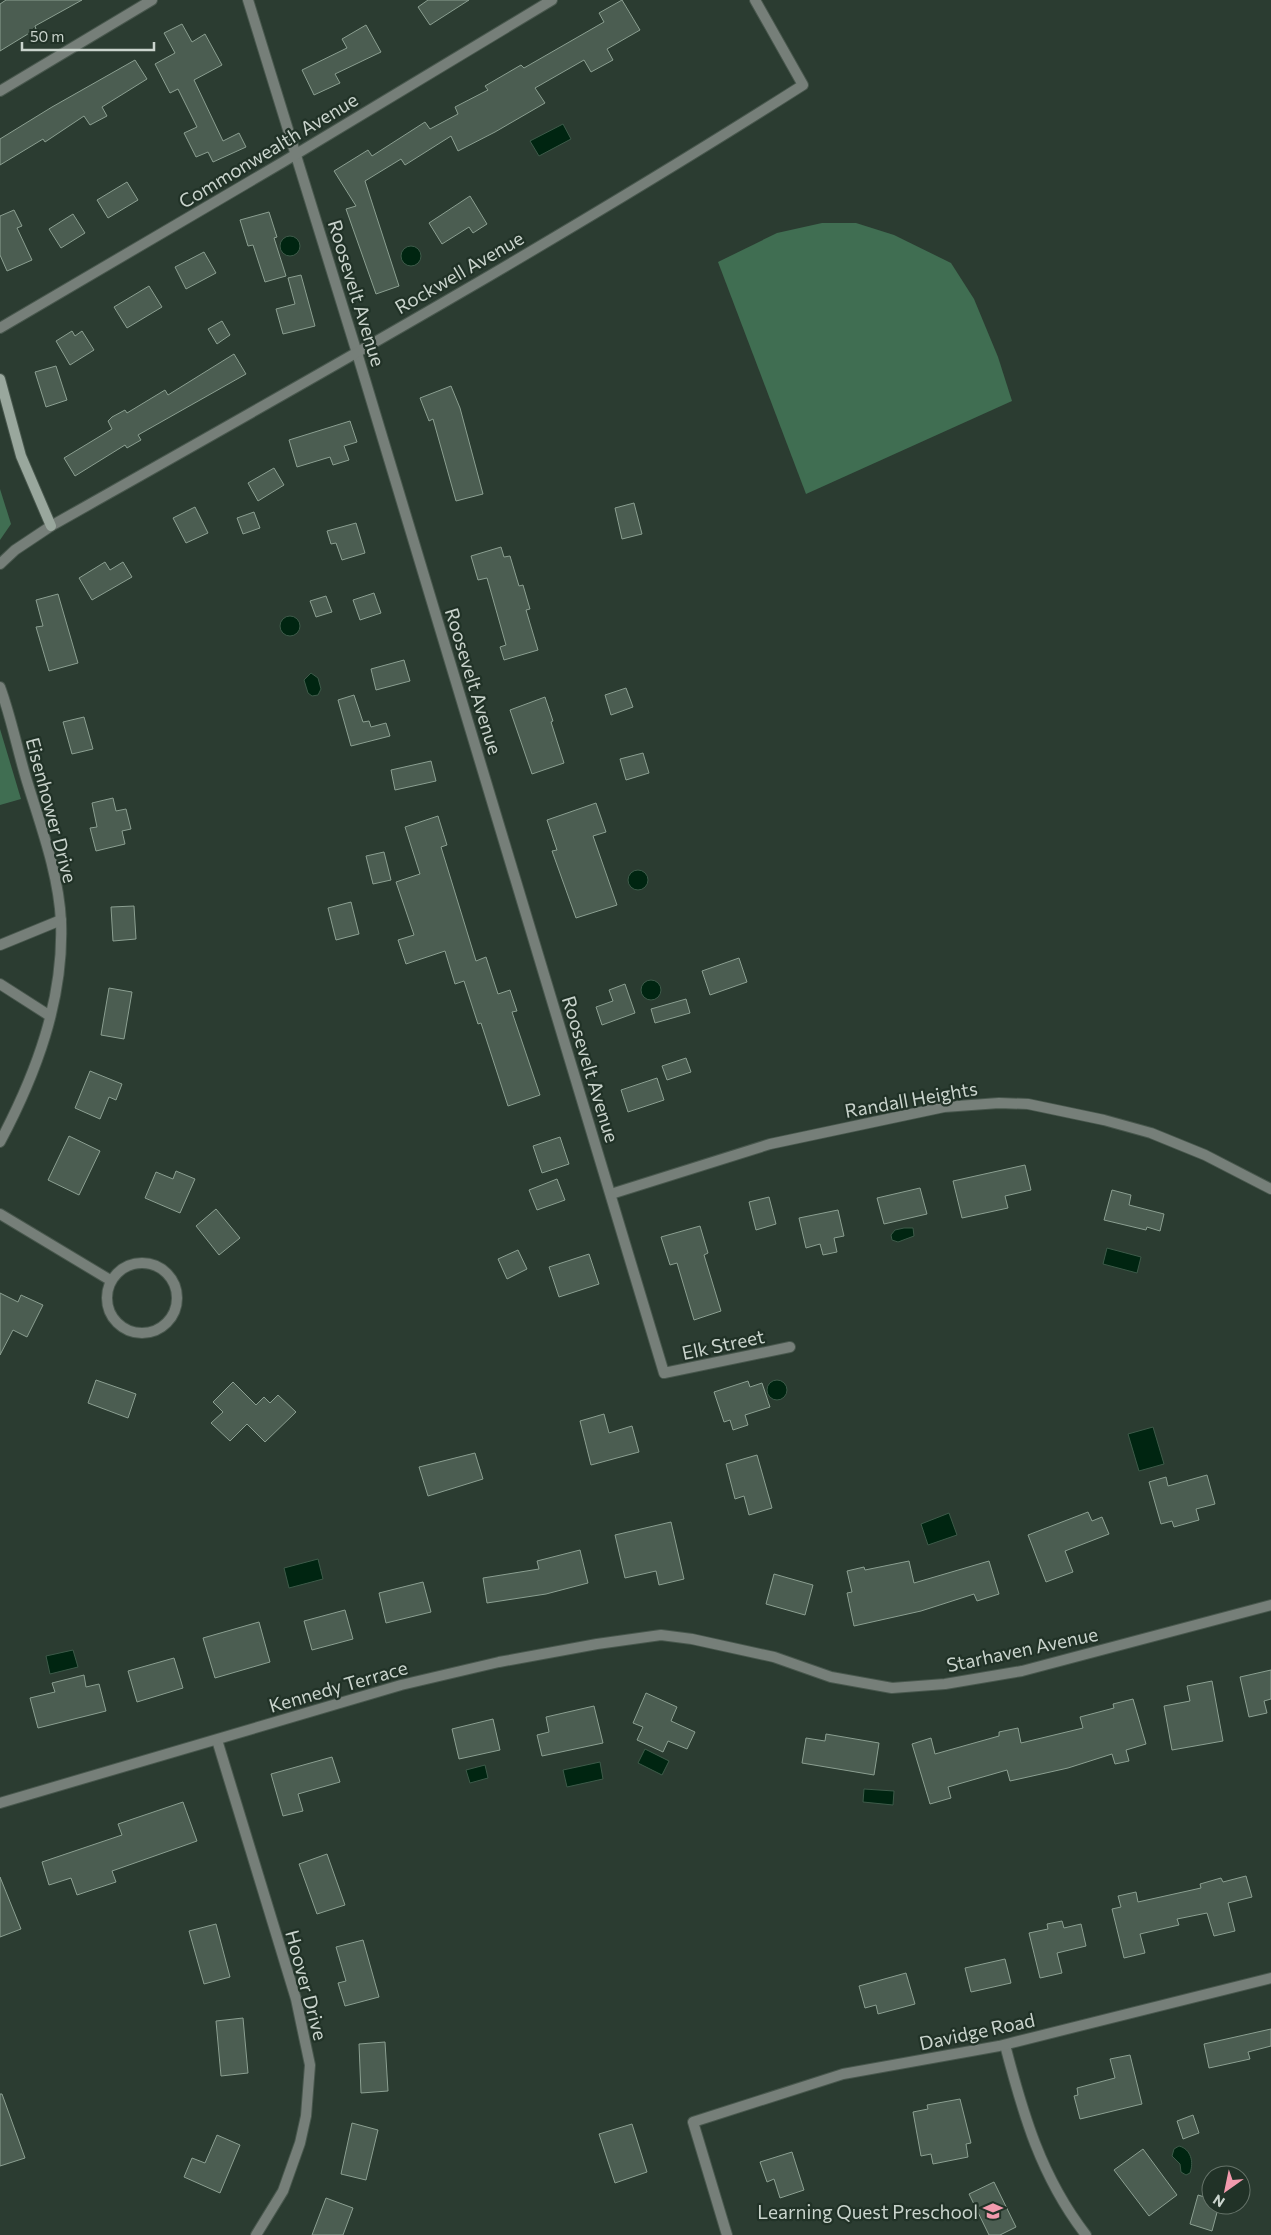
<svg xmlns="http://www.w3.org/2000/svg" width="1271" height="2235" font-family="Commissioner,sans-serif">
	<style>
		.green { fill: #406e52 }
		.water { fill: #002511; stroke: #3d5a49 }
		.building { fill: #4b5d51; stroke: #8b9f91 }
		.lines { fill: none; stroke-linecap: round; stroke-linejoin: round }
		.street-casing { stroke: #48574d; stroke-width: 12 }
		.secondary-casing { stroke: #48574d; stroke-width: 12 }
		.street { stroke: #767f79; stroke-width: 10 }
		.secondary { stroke: #99a79d; stroke-width: 10 }
		.labels { text-anchor: middle; dominant-baseline: central; stroke-width: 4.5; stroke-linejoin: round; paint-order: stroke }
		.street-label { font-size: 19px; fill: #cad4cd; stroke: #213227 }
		.poi-label { font-size: 19px; fill: #cad4cd; stroke: #213227; text-anchor: end }
	</style>
	<rect width="100%" height="100%" fill="#2b3c31"/>
	<g class="green">
		<path d="M822,223H856L894,235L951,263L974,299L998,357L1012,401L806,494L718,262L777,233Z"/>
		<path d="M0,489L11,524L0,540Z"/>
		<path d="M0,729L21,799L0,805Z"/>
	</g>
	<g class="water">
		<path d="M563,124L571,139L539,156L530,141Z"/>
		<circle cx="290" cy="246" r="10"/>
		<circle cx="411" cy="256" r="10"/>
		<circle cx="290" cy="626" r="10"/>
		<path d="M311,673L318,678L321,689L318,695L312,696L308,693L304,680Z"/>
		<circle cx="638" cy="880" r="10"/>
		<circle cx="651" cy="990" r="10"/>
		<path d="M904,1228H913L914,1236L898,1242L892,1240L891,1235L895,1230Z"/>
		<path d="M1107,1248L1141,1257L1137,1273L1103,1264Z"/>
		<circle cx="777" cy="1390" r="10"/>
		<path d="M1153,1427L1164,1464L1139,1471L1128,1434Z"/>
		<path d="M949,1513L957,1535L928,1545L921,1524Z"/>
		<path d="M318,1559L323,1579L289,1588L284,1568Z"/>
		<path d="M73,1650L78,1667L50,1674L46,1656Z"/>
		<path d="M645,1749L669,1761L662,1775L638,1763Z"/>
		<path d="M600,1762L603,1779L567,1787L563,1770Z"/>
		<path d="M485,1765L488,1778L470,1783L466,1770Z"/>
		<path d="M864,1789L894,1791L893,1805L863,1802Z"/>
		<path d="M1179,2146C1191,2149 1194,2162 1190,2173L1186,2175L1181,2172L1180,2164L1172,2156L1174,2149Z"/>
	</g>
	<g class="building">
		<path d="M6,0H82L35,26L36,29L0,51V4Z"/>
		<path d="M428,0H469L430,25L418,7Z"/>
		<path d="M622,0L640,30L607,49L613,60L591,72L584,60L535,88L545,103L495,132L458,151L451,136L405,165L401,159L365,181L399,286L376,294L346,209L356,206L334,171L368,150L372,156L425,122L430,129L458,114L455,107L488,90L485,86L521,65L524,68L604,22L599,13Z"/>
		<path d="M182,24L192,42L205,34L222,65L194,80L223,141L239,133L246,147L213,162L208,152L196,157L184,133L197,127L178,89L170,93L155,64L175,53L164,33Z"/>
		<path d="M366,25L381,52L335,74L340,83L314,95L302,70L347,48L342,39Z"/>
		<path d="M135,60L147,79L102,107L107,116L90,125L84,116L45,142L43,139L0,165V139L52,107Z"/>
		<path d="M127,182L138,200L108,218L97,200Z"/>
		<path d="M470,196L487,224L473,233L469,227L442,244L429,223Z"/>
		<path d="M14,210L22,226L17,228L32,260L7,271L0,255V216Z"/>
		<path d="M269,212L277,237L274,238L286,276L265,282L253,245L248,246L240,220Z"/>
		<path d="M73,214L85,233L61,248L49,229Z"/>
		<path d="M204,252L216,273L186,289L175,267Z"/>
		<path d="M301,275L315,326L283,334L276,309L295,304L288,278Z"/>
		<path d="M149,286L162,307L127,328L114,307Z"/>
		<path d="M222,321L230,335L217,344L208,329Z"/>
		<path d="M72,331L75,336L82,331L94,350L70,365L56,341Z"/>
		<path d="M234,354L246,374L138,435L141,440L127,448L125,445L75,476L64,458L112,429L108,421L112,417L125,410L127,413L165,390L168,395Z"/>
		<path d="M56,366L67,400L46,407L35,372Z"/>
		<path d="M451,386L460,408L483,494L456,501L433,419L429,421L420,398Z"/>
		<path d="M350,421L357,442L344,446L349,460L333,465L330,457L297,467L289,440Z"/>
		<path d="M274,468L284,485L258,501L248,483Z"/>
		<path d="M634,503L642,534L622,539L615,508Z"/>
		<path d="M195,507L208,533L186,543L173,518Z"/>
		<path d="M254,512L260,528L243,534L237,518Z"/>
		<path d="M356,523L365,553L342,560L336,543L331,544L327,531Z"/>
		<path d="M501,547L504,557L510,556L519,586L523,585L530,609L526,610L538,650L504,660L500,647L506,645L487,578L478,580L471,556Z"/>
		<path d="M105,562L110,570L123,562L132,577L92,600L79,578Z"/>
		<path d="M374,593L381,613L360,620L353,600Z"/>
		<path d="M58,594L78,663L49,671L36,627L43,626L36,600Z"/>
		<path d="M326,596L332,612L316,617L310,601Z"/>
		<path d="M404,660L410,681L376,690L371,669Z"/>
		<path d="M626,688L633,707L611,715L605,695Z"/>
		<path d="M354,695L363,722L369,721L371,727L386,723L390,736L351,746L338,700Z"/>
		<path d="M545,697L553,721L551,722L564,763L532,774L510,710Z"/>
		<path d="M84,717L93,749L72,754L63,722Z"/>
		<path d="M643,753L649,773L626,780L620,759Z"/>
		<path d="M431,761L436,781L395,790L391,770Z"/>
		<path d="M113,798L116,811L126,809L131,829L122,831L125,844L96,851L90,828L97,827L92,803Z"/>
		<path d="M596,803L606,832L593,836L617,905L576,918L552,851L557,850L547,820Z"/>
		<path d="M438,816L447,845L441,847L476,961L486,957L498,994L510,990L517,1011L512,1012L540,1095L508,1106L481,1023L478,1024L464,981L455,984L445,951L406,964L398,940L414,935L396,882L420,874L405,827Z"/>
		<path d="M384,852L391,880L373,884L366,856Z"/>
		<path d="M351,902L359,934L336,940L328,908Z"/>
		<path d="M134,906L136,939L113,941L111,907Z"/>
		<path d="M739,958L747,982L710,995L702,971Z"/>
		<path d="M625,984L635,1013L602,1025L596,1007L613,1001L609,990Z"/>
		<path d="M109,988L132,992L124,1039L101,1035Z"/>
		<path d="M686,999L690,1013L655,1023L651,1009Z"/>
		<path d="M686,1058L691,1072L667,1080L662,1066Z"/>
		<path d="M90,1071L122,1084L116,1100L109,1097L100,1119L75,1108Z"/>
		<path d="M657,1078L664,1100L628,1112L621,1090Z"/>
		<path d="M69,1136L100,1151L79,1195L48,1180Z"/>
		<path d="M560,1137L569,1164L542,1173L533,1146Z"/>
		<path d="M1025,1165L1031,1190L1005,1196L1008,1208L962,1218L953,1181Z"/>
		<path d="M176,1171L195,1179L180,1213L145,1198L156,1172L173,1179Z"/>
		<path d="M557,1179L565,1200L537,1210L529,1190Z"/>
		<path d="M920,1188L927,1214L884,1224L877,1198Z"/>
		<path d="M1112,1190L1131,1195L1129,1205L1164,1214L1160,1231L1147,1227L1146,1230L1104,1220Z"/>
		<path d="M769,1197L776,1224L756,1230L749,1202Z"/>
		<path d="M216,1209L240,1238L219,1255L196,1226Z"/>
		<path d="M838,1210L844,1236L834,1238L837,1252L823,1255L820,1244L806,1248L799,1218Z"/>
		<path d="M700,1226L708,1253L704,1255L721,1311L694,1320L677,1263L670,1265L661,1237Z"/>
		<path d="M518,1250L527,1269L507,1279L498,1259Z"/>
		<path d="M589,1254L599,1284L559,1297L549,1267Z"/>
		<path d="M0,1293L18,1302L21,1295L43,1305L27,1337L13,1330L0,1355Z"/>
		<path d="M96,1380L136,1394L128,1418L88,1403Z"/>
		<path d="M748,1381L750,1387L762,1383L770,1407L745,1415L748,1425L733,1430L730,1420L724,1422L714,1392Z"/>
		<path d="M233,1382L256,1405L264,1397L270,1403L278,1395L296,1412L265,1442L247,1424L230,1441L211,1423L223,1412L213,1402Z"/>
		<path d="M604,1414L609,1433L632,1426L639,1452L591,1465L580,1421Z"/>
		<path d="M475,1453L483,1479L428,1496L419,1467Z"/>
		<path d="M757,1455L772,1508L749,1515L744,1496L735,1499L726,1464Z"/>
		<path d="M1207,1475L1215,1504L1196,1509L1199,1520L1174,1527L1172,1521L1161,1524L1149,1482L1166,1477L1168,1486Z"/>
		<path d="M1088,1512L1092,1521L1102,1517L1109,1534L1065,1551L1073,1572L1046,1582L1028,1535Z"/>
		<path d="M671,1522L684,1579L659,1585L656,1571L625,1578L615,1535Z"/>
		<path d="M580,1550L588,1583L546,1594L487,1603L483,1578L539,1569L537,1561Z"/>
		<path d="M909,1561L914,1583L989,1561L999,1594L977,1601L974,1594L921,1611L854,1626L847,1593L852,1592L847,1571L864,1567L865,1570Z"/>
		<path d="M774,1574L813,1585L805,1615L766,1604Z"/>
		<path d="M423,1582L431,1612L386,1623L379,1593Z"/>
		<path d="M345,1610L353,1639L312,1650L304,1621Z"/>
		<path d="M259,1622L270,1662L215,1678L203,1638Z"/>
		<path d="M174,1658L183,1688L137,1702L128,1671Z"/>
		<path d="M1271,1670V1699L1264,1701L1267,1713L1249,1717L1240,1677Z"/>
		<path d="M84,1675L86,1687L99,1684L106,1711L38,1728L30,1698L55,1692L52,1683Z"/>
		<path d="M1212,1681L1223,1741L1172,1750L1164,1706L1190,1701L1187,1686Z"/>
		<path d="M646,1693L677,1707L671,1721L695,1732L687,1749L668,1741L663,1752L637,1740L643,1727L633,1723Z"/>
		<path d="M1133,1699L1146,1744L1126,1750L1129,1761L1115,1764L1112,1754L1068,1768L1010,1781L1007,1770L948,1787L951,1798L930,1804L912,1744L931,1738L935,1754L999,1736V1732L1018,1728L1021,1743L1083,1728L1080,1717L1114,1708L1113,1704Z"/>
		<path d="M594,1706L603,1743L542,1756L537,1735L549,1732L546,1717Z"/>
		<path d="M493,1719L500,1750L459,1759L452,1729Z"/>
		<path d="M826,1734L879,1743L874,1775L802,1763L806,1738L825,1741Z"/>
		<path d="M332,1757L340,1782L298,1794L303,1811L283,1816L271,1774Z"/>
		<path d="M183,1802L197,1841L112,1871L116,1882L77,1895L71,1878L49,1885L42,1862L122,1835L118,1824Z"/>
		<path d="M327,1854L345,1905L317,1914L299,1864Z"/>
		<path d="M1246,1876L1252,1897L1228,1903L1235,1931L1214,1936L1207,1913L1177,1919L1179,1925L1140,1934L1145,1953L1124,1958L1112,1909L1121,1907L1118,1896L1136,1892L1138,1902L1201,1888L1200,1884L1221,1878L1223,1882Z"/>
		<path d="M0,1877L21,1929L0,1937Z"/>
		<path d="M1062,1921L1064,1928L1081,1924L1086,1946L1057,1953L1062,1973L1040,1978L1029,1933L1048,1929L1047,1924Z"/>
		<path d="M216,1924L230,1977L204,1984L189,1931Z"/>
		<path d="M363,1940L379,1997L345,2006L338,1983L346,1981L336,1947Z"/>
		<path d="M1005,1959L1011,1983L971,1992L965,1968Z"/>
		<path d="M906,1973L915,2004L878,2014L876,2005L865,2008L859,1986Z"/>
		<path d="M243,2018L248,2073L221,2076L216,2021Z"/>
		<path d="M1271,2029V2046L1248,2052L1250,2059L1209,2068L1204,2044Z"/>
		<path d="M385,2042L388,2091L361,2093L359,2044Z"/>
		<path d="M1130,2055L1142,2104L1080,2119L1074,2096L1078,2095L1077,2088L1115,2078L1110,2059Z"/>
		<path d="M0,2094H2L25,2158L0,2166Z"/>
		<path d="M960,2099L971,2143L966,2144L968,2157L933,2164L931,2154L921,2156L913,2112L928,2109L927,2105Z"/>
		<path d="M1193,2115L1199,2133L1183,2139L1177,2121Z"/>
		<path d="M352,2123L378,2130L366,2180L341,2174Z"/>
		<path d="M632,2124L647,2172L615,2183L599,2134Z"/>
		<path d="M217,2135L240,2145L220,2193L184,2177L192,2158L205,2163Z"/>
		<path d="M1143,2149L1177,2195L1149,2216L1114,2170Z"/>
		<path d="M792,2152L804,2190L780,2198L774,2179L767,2182L760,2162Z"/>
		<path d="M994,2182L1016,2227L1000,2235H989L969,2194Z"/>
		<path d="M1198,2195L1211,2199V2205H1219L1212,2231L1190,2224Z"/>
		<path d="M326,2198L353,2208L343,2235H312Z"/>
	</g>
	<g class="lines">
		<defs>
			<g id="street">
				<path d="M248,0L357,353L664,1373L790,1347"/>
				<path d="M0,91L152,0"/>
				<path d="M0,328L283,162L552,0"/>
				<path d="M0,564L15,550L51,526C304,383 558,241 803,85L755,0"/>
				<path d="M0,687C11,717 17,748 26,778C40,824 59,874 61,922C64,1000 36,1074 0,1142"/>
				<path d="M0,945L61,920"/>
				<path d="M0,984L50,1016"/>
				<path d="M611,1194L770,1144L944,1107L999,1103L1028,1104L1104,1120L1151,1133L1205,1155L1271,1189"/>
				<path d="M0,1214L110,1280"/>
				<circle cx="142" cy="1298" r="35"/>
				<path d="M217,1740L296,1999L310,2065L306,2116L300,2143L283,2191L256,2235"/>
				<path d="M0,1803L401,1685L499,1662L597,1644L661,1635L692,1639L774,1657L831,1677L892,1688L945,1684L1022,1671L1271,1605"/>
				<path d="M1005,2045C1023,2114 1041,2177 1086,2235"/>
				<path d="M727,2235L693,2122L843,2074L999,2046L1271,1978"/>
			</g>
			<path id="secondary" d="M0,379L21,456L51,526"/>
		</defs>
		<use href="#street" class="street-casing"/>
		<use href="#secondary" class="secondary-casing"/>
		<use href="#street" class="street"/>
		<use href="#secondary" class="secondary"/>
	</g>
	<defs>
		<symbol id="school-bare" viewBox="-9 -9 18 18"><path d="M0-5L7-2L0 1L-7-2ZM-4 1L0 2.5L4 1V4Q0 6-4 4Z" fill="#f29aad" stroke="#213227" stroke-width="2.5" paint-order="stroke"/></symbol>
	</defs>
	<g fill-rule="evenodd">
		<use href="#school-bare" x="979" y="2197" width="28" height="28"/>
	</g>
	<g class="labels">
		<g class="street-label">
			<text transform="translate(268 150) rotate(-31)">Commonwealth Avenue</text>
			<text transform="translate(459 272) rotate(-30)">Rockwell Avenue</text>
			<text transform="translate(357 293) rotate(73)">Roosevelt Avenue</text>
			<text transform="translate(474 681) rotate(73)">Roosevelt Avenue</text>
			<text transform="translate(52 810) rotate(75)">Eisenhower Drive</text>
			<text transform="translate(591 1069) rotate(73)">Roosevelt Avenue</text>
			<text transform="translate(911 1099) rotate(-10)">Randall Heights</text>
			<text transform="translate(723 1344) rotate(-12)">Elk Street</text>
			<text transform="translate(1022 1649) rotate(-12)">Starhaven Avenue</text>
			<text transform="translate(338 1686) rotate(-16)">Kennedy Terrace</text>
			<text transform="translate(307 1985) rotate(75)">Hoover Drive</text>
			<text transform="translate(977 2031) rotate(-12)">Davidge Road</text>
		</g>
		<g class="poi-label">
			<text x="978" y="2211">Learning Quest Preschool</text>
		</g>
	</g>
	<g transform="translate(1226 2190) rotate(213)"><circle r="24" fill="#213227" stroke="#657369"/>
	<path d="M0-4L9 19L0 12L-9 19Z" fill="#f29aad"/>
	<text y="-8" font-size="14" font-weight="bold" text-anchor="middle" fill="#cad4cd">N</text>
	</g>
	<path d="M22 42v8h132v-8" fill="none" stroke="#cad4cd" stroke-width="2.5"/>
	<text x="30" y="42" font-size="15" fill="#cad4cd" stroke="#213227" stroke-width="4" paint-order="stroke">50 m</text>
</svg>
